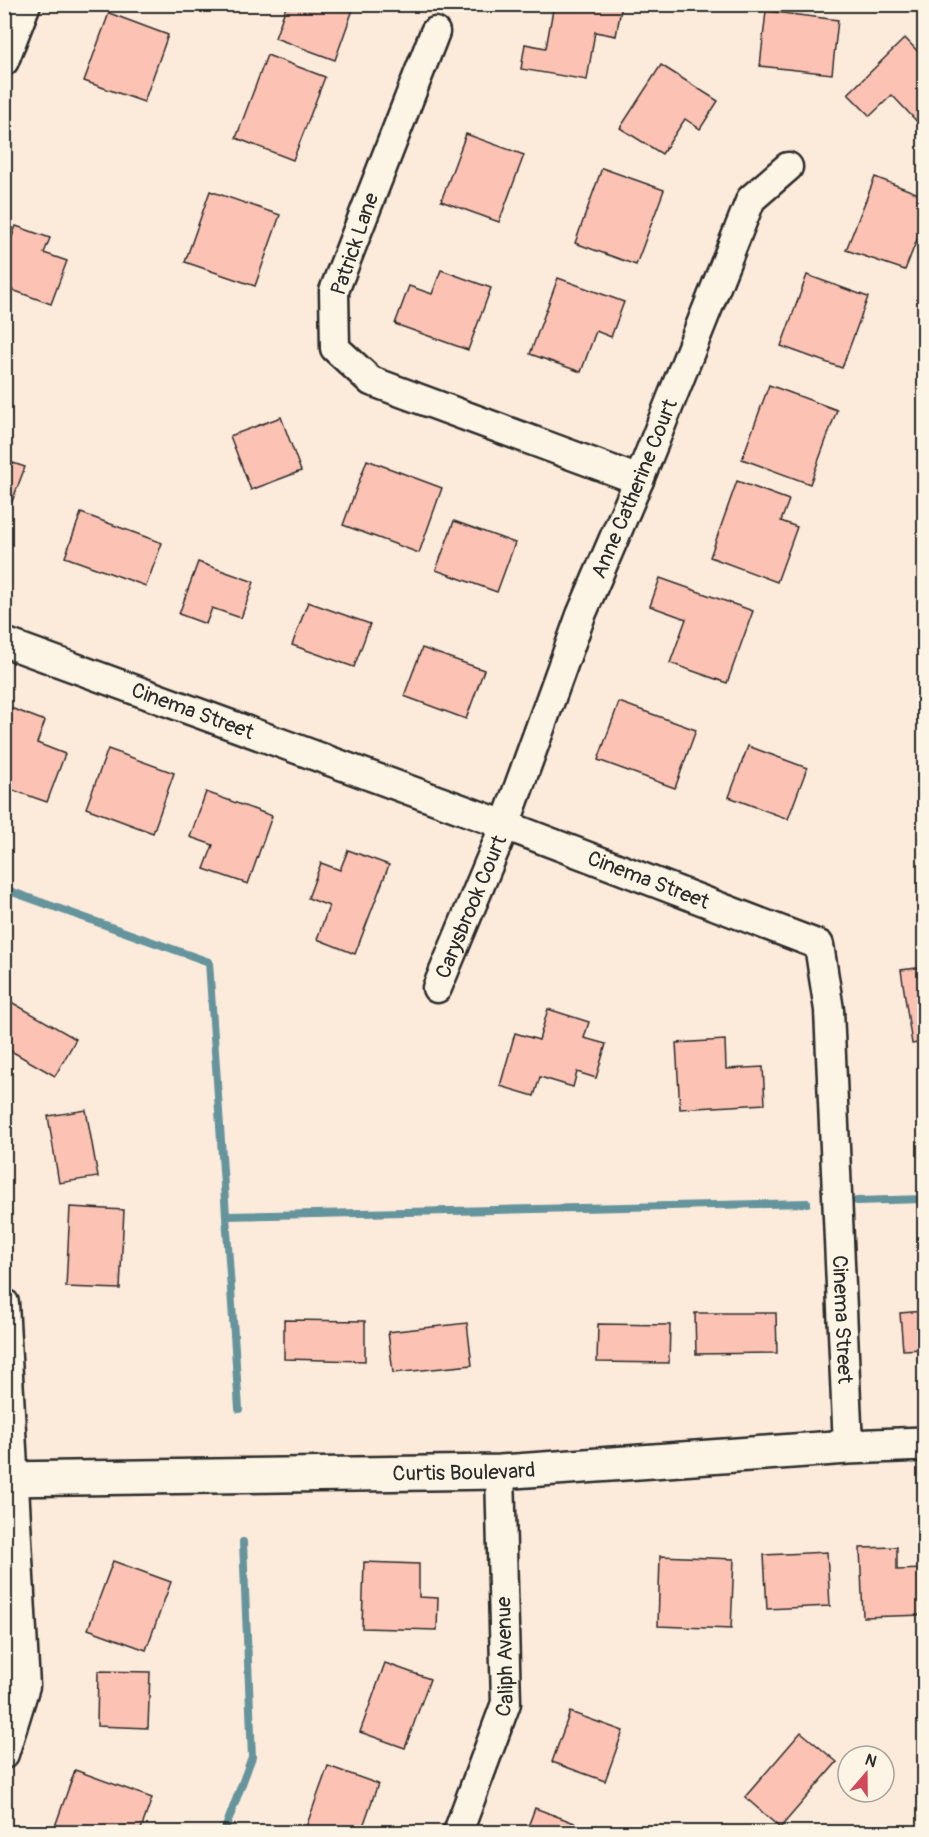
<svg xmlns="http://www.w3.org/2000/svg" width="929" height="1837" font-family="Pangolin,sans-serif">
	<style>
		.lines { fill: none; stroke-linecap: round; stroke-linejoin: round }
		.stream { stroke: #65949d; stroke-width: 8 }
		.building { fill: #fcc2b3; stroke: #2b2b2b; stroke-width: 1.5 }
		.street-casing { stroke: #2b2b2b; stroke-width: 33 }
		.secondary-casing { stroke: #2b2b2b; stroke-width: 38 }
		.street { stroke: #fcf5e5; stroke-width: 28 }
		.secondary { stroke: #fcf5e5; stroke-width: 33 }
		.labels { text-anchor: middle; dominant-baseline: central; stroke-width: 4.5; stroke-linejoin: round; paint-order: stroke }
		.street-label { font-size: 21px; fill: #2b2b2b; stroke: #fcf5e5 }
	</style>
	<rect width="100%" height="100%" fill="#fcebdb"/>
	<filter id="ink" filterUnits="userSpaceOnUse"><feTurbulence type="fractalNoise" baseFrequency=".0167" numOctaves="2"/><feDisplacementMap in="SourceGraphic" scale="12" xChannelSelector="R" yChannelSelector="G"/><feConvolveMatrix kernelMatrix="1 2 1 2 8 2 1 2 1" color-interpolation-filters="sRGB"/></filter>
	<g filter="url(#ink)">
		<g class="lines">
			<g class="stream">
				<path d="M4,889L209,962L239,1409"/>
				<path d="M857,1201L924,1199"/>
				<path d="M226,1216L807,1203"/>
				<path d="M224,1832L252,1757L243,1542"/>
			</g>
		</g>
		<g class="building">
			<path d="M287,4H355L335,60L275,38Z"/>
			<path d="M554,4H622L616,36L595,32L587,80L521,69L525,44L546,48Z"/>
			<path d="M766,11L838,20L832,74L760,66Z"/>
			<path d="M109,13L168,35L144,102L84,81Z"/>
			<path d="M905,38L924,58V129L892,95L870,116L848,94Z"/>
			<path d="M267,55L325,77L293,160L236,138Z"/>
			<path d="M661,65L718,101L700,129L685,119L662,154L620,128Z"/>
			<path d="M466,134L524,155L499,222L441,201Z"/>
			<path d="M602,168L664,190L636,265L575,243Z"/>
			<path d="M875,177L924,196V239L918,237L905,270L846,250Z"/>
			<path d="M210,191L280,215L255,286L185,262Z"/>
			<path d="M16,226L50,238L44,253L67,261L51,304L4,287V258Z"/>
			<path d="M441,270L491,288L468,350L395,324L409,286L432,294Z"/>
			<path d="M807,275L868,297L842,368L781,346Z"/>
			<path d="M558,278L624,302L611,337L596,331L581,372L530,354Z"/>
			<path d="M769,385L837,410L810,484L742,459Z"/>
			<path d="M281,417L301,471L251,490L230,436Z"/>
			<path d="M4,460L25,467L4,523Z"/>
			<path d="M367,460L442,488L419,553L343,525Z"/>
			<path d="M737,481L789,500L781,521L797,527L777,582L710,557Z"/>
			<path d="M81,513L162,543L146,586L65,557Z"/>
			<path d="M454,521L515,543L497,592L436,570Z"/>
			<path d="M198,562L254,582L241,618L212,608L206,624L179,614Z"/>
			<path d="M660,578L753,611L727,683L670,663L686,619L650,606Z"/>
			<path d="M308,602L370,624L354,667L292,645Z"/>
			<path d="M422,648L484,670L466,719L404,696Z"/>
			<path d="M619,702L696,730L675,788L598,760Z"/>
			<path d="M11,708L45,721L37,743L65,754L47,802L4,787V726Z"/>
			<path d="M748,746L807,768L788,819L729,797Z"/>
			<path d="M108,749L174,773L153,833L86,808Z"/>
			<path d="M206,792L272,816L248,884L204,869L213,845L190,837Z"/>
			<path d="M348,850L389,865L355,954L317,939L329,906L308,898L321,863L340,870Z"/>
			<path d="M924,967V1042L912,1044L901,970Z"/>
			<path d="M6,999L76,1039L55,1076L4,1047V1002Z"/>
			<path d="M548,1009L589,1022L584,1038L606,1044L596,1078L577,1072L573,1087L540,1077L534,1096L500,1086L515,1033L539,1040Z"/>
			<path d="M725,1040L726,1069L763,1067L765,1104L680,1109L676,1043Z"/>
			<path d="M86,1110L98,1177L59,1183L48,1116Z"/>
			<path d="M70,1207L124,1210L120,1289L66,1287Z"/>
			<path d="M924,1311V1349L903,1350L900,1313Z"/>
			<path d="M695,1313H776L777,1353L696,1354Z"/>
			<path d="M284,1320L365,1321V1361L284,1359Z"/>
			<path d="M467,1323L472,1365L393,1373L388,1332Z"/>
			<path d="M598,1324L670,1325L669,1363L597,1362Z"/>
			<path d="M897,1547V1570L924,1569V1615L863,1617L860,1548Z"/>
			<path d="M827,1552L830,1606L767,1609L764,1555Z"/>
			<path d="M660,1556L734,1559L731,1629L658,1626Z"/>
			<path d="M113,1561L171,1582L146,1650L88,1629Z"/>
			<path d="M364,1562L419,1564V1597L438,1598L437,1630L362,1628Z"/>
			<path d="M385,1663L430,1679L405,1748L360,1732Z"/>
			<path d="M98,1671L150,1672L148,1728L97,1726Z"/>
			<path d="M570,1712L623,1731L605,1781L552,1762Z"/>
			<path d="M801,1732L837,1762L780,1828L745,1797Z"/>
			<path d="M328,1766L378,1784L361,1832H320L306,1827Z"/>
			<path d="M75,1770L152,1798L140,1832H53Z"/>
			<path d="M535,1808L585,1827L583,1832H526Z"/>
		</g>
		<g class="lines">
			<defs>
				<g id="street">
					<path d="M435,32L334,291L335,348L371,381L639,480"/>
					<path d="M4,61L26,4"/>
					<path id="s1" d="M4,642L505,825L819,945L829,1010L848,1447"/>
					<path id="s2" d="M437,988L505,825L581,615L639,480L751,199L788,167"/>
					<path d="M4,1303L25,1686L4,1754"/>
					<path id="s3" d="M458,1832L506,1703L500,1472"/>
				</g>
				<g id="secondary">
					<path id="s4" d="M4,1479L500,1472L848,1447L924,1444"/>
				</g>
			</defs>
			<use href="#street" class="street-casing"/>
			<use href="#secondary" class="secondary-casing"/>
			<use href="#street" class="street"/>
			<use href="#secondary" class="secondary"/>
		</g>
	</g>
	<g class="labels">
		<g class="street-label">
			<text transform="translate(355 244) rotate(-71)">Patrick Lane</text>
			<text stroke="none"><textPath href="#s2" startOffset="537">Anne Catherine Court</textPath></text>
			<text stroke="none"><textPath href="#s1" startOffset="201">Cinema Street</textPath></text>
			<text stroke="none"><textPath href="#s1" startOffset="687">Cinema Street</textPath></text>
			<text stroke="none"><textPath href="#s2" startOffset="88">Carysbrook Court</textPath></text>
			<text stroke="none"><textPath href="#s1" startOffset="1245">Cinema Street</textPath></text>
			<text stroke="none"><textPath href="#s4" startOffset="460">Curtis Boulevard</textPath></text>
			<text stroke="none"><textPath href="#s3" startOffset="184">Caliph Avenue</textPath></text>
		</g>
	</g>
	<rect width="929" height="1837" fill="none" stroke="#fcf5e5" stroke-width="24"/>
	<rect x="12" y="12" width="905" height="1813" fill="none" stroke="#2b2b2b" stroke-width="2" filter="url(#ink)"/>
	<g transform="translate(866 1774) rotate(20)"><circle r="28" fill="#fcf5e5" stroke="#a8a49b" stroke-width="1.5"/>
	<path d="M0-4.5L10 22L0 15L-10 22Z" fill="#d1495b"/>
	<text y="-9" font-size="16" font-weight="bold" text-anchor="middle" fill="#2b2b2b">N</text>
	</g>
</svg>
